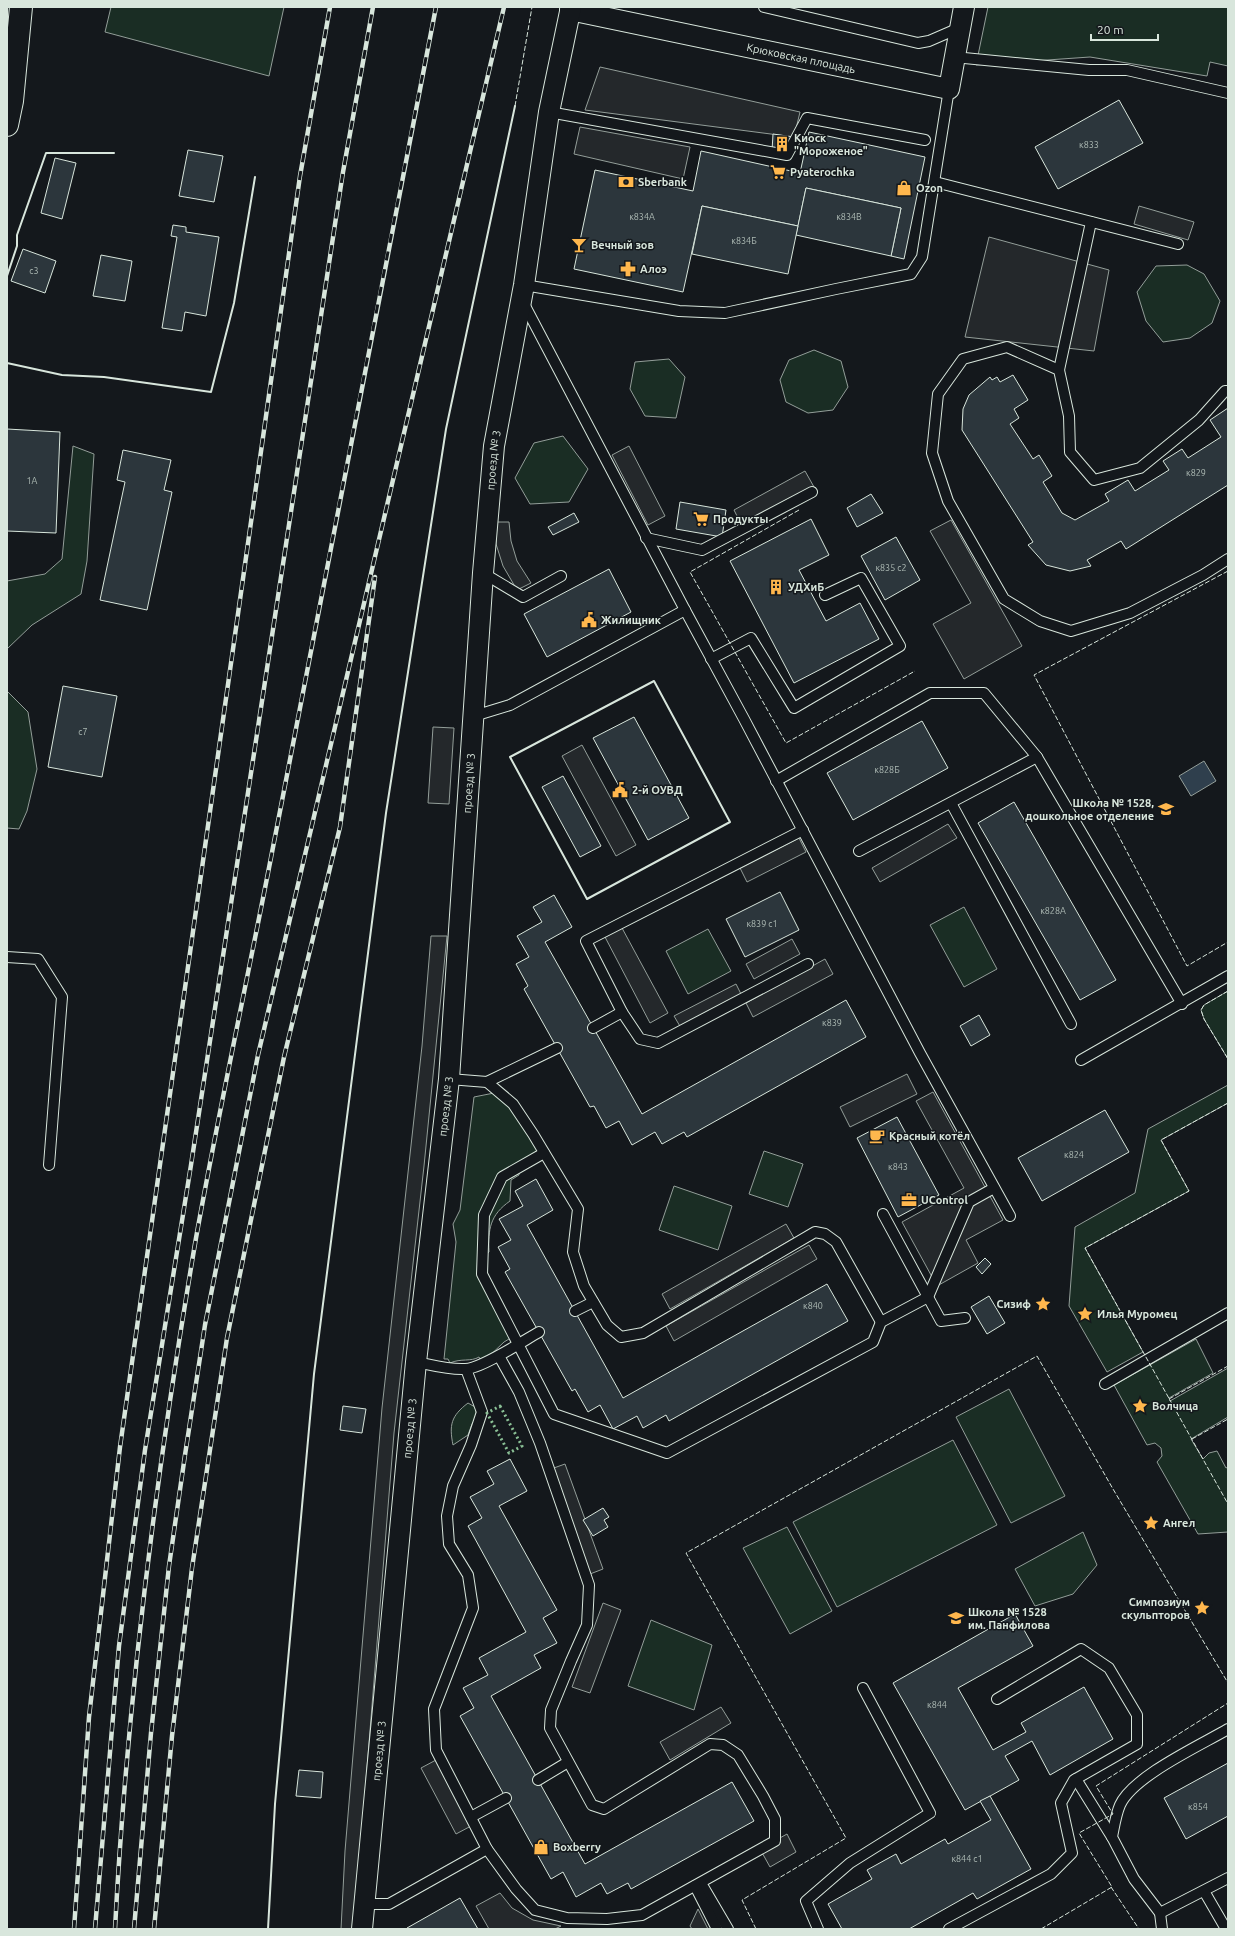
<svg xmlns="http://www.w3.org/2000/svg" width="1235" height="1936" font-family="Ubuntu,sans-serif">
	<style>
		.green { fill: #1a2d24; stroke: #939e99 }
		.parking { fill: #24282b; stroke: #939e99 }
		.water { fill: #2f3f4d; stroke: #939e99 }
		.building { fill: #2c363c; stroke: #d8e6dc }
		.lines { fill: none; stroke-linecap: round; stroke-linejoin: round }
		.lane-casing { stroke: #d8e6dc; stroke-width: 12 }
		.street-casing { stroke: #d8e6dc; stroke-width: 22 }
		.secondary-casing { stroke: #d8e6dc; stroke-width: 24 }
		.lane { stroke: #14181c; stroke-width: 10 }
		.street { stroke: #14181c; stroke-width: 20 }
		.secondary { stroke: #14181c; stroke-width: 22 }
		.rail-casing { stroke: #d8e6dc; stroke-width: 4.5 }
		.rail { stroke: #14181c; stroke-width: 3; stroke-dasharray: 9; stroke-linecap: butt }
		.hedge { stroke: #8ac095; stroke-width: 3; stroke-dasharray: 2 3; stroke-linecap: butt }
		.fence { stroke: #d8e6dc; stroke-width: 1; stroke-dasharray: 5 2; stroke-linecap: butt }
		.wall { stroke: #d8e6dc; stroke-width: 2 }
		.labels { text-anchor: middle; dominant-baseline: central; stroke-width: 3; stroke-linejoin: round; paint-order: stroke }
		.number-label { font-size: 9px; fill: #adbab4 }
		.street-label { font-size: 11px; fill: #d8e6dc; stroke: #14181c }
		.poi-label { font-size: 11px; font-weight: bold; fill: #d8e6dc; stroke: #14181c; text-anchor: start }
	</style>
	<rect width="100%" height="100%" fill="#14181c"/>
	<g class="green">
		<path d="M111,7H284L269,76L105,32Z"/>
		<path d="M988,7H1228V66L1210,62L1207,76L1090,57L976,65Z"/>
		<path d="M1187,265L1204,274L1220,301L1212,323L1190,338L1163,342L1146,321L1137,292L1156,266Z"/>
		<path d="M814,350L841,361L848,387L833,410L808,413L786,402L780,380L789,360Z"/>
		<path d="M669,359L685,377L676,418L645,416L630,389L635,362Z"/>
		<path d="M563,436L588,469L569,502L530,504L515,478L534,443Z"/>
		<path d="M73,446L94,454L87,561L81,594L32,625L7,649V581L45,574L62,559Z"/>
		<path d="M7,691L28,712L37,769L27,811L19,829L7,828Z"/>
		<path d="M964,907L997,969L964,987L930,925Z"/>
		<path d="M708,929L731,971L688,994L666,951Z"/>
		<path d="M1228,991V1059L1204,1019L1201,1010L1204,1005Z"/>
		<path d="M1228,1085V1103L1161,1140L1189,1191L1085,1248L1143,1352L1107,1372L1069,1306L1075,1227L1135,1193L1148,1129Z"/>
		<path d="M499,1092L544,1153L519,1167V1175L511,1180L510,1201C490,1215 488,1229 489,1252L482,1258V1274L514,1336L504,1342L482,1363L479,1357C471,1362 461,1358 450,1363L448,1359H444L456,1242L453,1224L460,1210L474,1097Z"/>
		<path d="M764,1151L803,1164L788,1207L749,1194Z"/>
		<path d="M674,1186L732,1206L718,1250L659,1230Z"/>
		<path d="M1196,1339L1213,1373L1169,1398L1170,1401L1228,1368V1417L1191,1439L1203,1459L1209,1453L1217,1451L1226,1468L1228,1467V1532L1198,1534L1157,1462L1162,1456L1161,1448L1155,1443L1147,1445L1114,1385Z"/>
		<path d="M1009,1389L1065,1496L1011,1523L956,1417Z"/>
		<path d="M468,1403L475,1407L477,1417L472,1424L468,1435L453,1445C449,1425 451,1416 468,1403Z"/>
		<path d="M953,1440L997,1525L837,1607L793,1522Z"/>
		<path d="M787,1527L832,1611L790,1634L743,1548Z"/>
		<path d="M1083,1532L1097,1565L1073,1594L1035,1606L1015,1569Z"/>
		<path d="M651,1620L712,1645L694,1710L628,1686Z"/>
	</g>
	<g class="parking">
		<path d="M600,67L800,112L794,137L585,110Z"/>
		<path d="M580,127L690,147L683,179L574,154Z"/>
		<path d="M1139,206L1194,222L1188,240L1134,224Z"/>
		<path d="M989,237L1109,270L1094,351L965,337Z"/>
		<path d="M629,446L665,516L648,525L612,455Z"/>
		<path d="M805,471L814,487L742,526L734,510Z"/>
		<path d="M951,520L1022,646L964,679L933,624L971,603L930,531Z"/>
		<path d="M496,522H509L511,541L517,561L531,583L517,590L503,566L496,544Z"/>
		<path d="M433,727L454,728L449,804L428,803Z"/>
		<path d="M582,745L636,845L616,856L562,756Z"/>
		<path d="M948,824L957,838L880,882L872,868Z"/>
		<path d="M799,838L806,852L747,882L740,868Z"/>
		<path d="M622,928L668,1013L650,1023L605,937Z"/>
		<path d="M431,936H447L424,1166L394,1433L354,1929H341L345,1851L382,1408L422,1046Z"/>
		<path d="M792,939L800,954L754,979L746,964Z"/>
		<path d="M825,959L833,974L753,1017L746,1003Z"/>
		<path d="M736,984L742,996L681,1028L674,1016Z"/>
		<path d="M907,1074L917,1094L850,1127L840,1107Z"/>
		<path d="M933,1092L1003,1220L966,1240L978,1263L937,1286L902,1222L964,1188L916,1101Z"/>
		<path d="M786,1224L794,1238L670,1309L662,1294Z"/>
		<path d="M809,1245L817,1259L674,1341L666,1326Z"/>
		<path d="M565,1464L603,1569L590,1574L551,1469Z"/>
		<path d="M603,1603L621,1610L590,1693L572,1687Z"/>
		<path d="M721,1707L731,1723L670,1760L660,1742Z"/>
		<path d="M436,1760L471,1826L456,1834L421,1768Z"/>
		<path d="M787,1834L796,1852L770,1867L760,1849Z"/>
		<path d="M500,1893L512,1908L533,1920L561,1926L555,1929H489L476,1906Z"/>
		<path d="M698,1909L708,1929H692L690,1926Z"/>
	</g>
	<path class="water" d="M1204,761L1216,781L1191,796L1179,776Z"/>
	<g class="building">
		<path d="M1119,100L1143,143L1058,189L1035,147Z"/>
		<path d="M809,132L925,157L904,259L891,256L901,208L806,188L798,226L702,206L683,292L574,269L595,170L693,191L701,151L800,173Z"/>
		<path d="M773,134L794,137L786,153L772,151Z"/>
		<path d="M188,150L223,156L214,202L179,196Z"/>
		<path d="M55,158L76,163L62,219L41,213Z"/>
		<path d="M806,188L901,208L891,256L796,235Z"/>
		<path d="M702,206L798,226L788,274L692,254Z"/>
		<path d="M173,225L186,227V232L219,237L206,316L185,312L182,331L162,328L177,237L171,236Z"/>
		<path d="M23,249L56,261L45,293L11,281Z"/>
		<path d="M101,255L132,261L125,301L93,296Z"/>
		<path d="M1013,375L1028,400L1014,409L1019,418L1010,424L1033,459L1039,455L1052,476L1043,482L1062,513L1075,520L1109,501L1105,494L1128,480L1135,491L1169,470L1163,461L1182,449L1188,458L1221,437L1210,420L1228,408V485L1126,549L1121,541L1087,560L1091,566L1070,571L1046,565L1028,545L1033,542L962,430L963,409L969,395L990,377L992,380L997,377L1000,382Z"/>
		<path d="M7,429L60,432L56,533L7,531Z"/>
		<path d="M123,450L171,460L164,490L172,492L147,610L100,600L125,482L117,480Z"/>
		<path d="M871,494L883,513L857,527L847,508Z"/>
		<path d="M680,502L726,510L722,537L676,529Z"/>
		<path d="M574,513L579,522L553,535L548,527Z"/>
		<path d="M811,519L829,555L799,570L826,621L860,603L879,639L794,683L730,561Z"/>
		<path d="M896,537L920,580L885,600L861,556Z"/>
		<path d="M609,569L631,612L547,657L524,614Z"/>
		<path d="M63,686L117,696L102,777L48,767Z"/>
		<path d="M634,717L689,818L648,840L593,738Z"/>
		<path d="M922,721L948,768L853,820L827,773Z"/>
		<path d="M563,776L601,846L580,857L542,787Z"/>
		<path d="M1014,802L1116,980L1080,1000L978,823Z"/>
		<path d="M780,892L799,930L745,957L726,919Z"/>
		<path d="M554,895L572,927L545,942L642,1114L846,1000L866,1037L687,1137L684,1132L662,1144L655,1132L632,1145L619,1121L606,1128L594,1106L590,1107L524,989L528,986L516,964L529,957L517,936L542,922L533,907Z"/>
		<path d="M979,1015L990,1035L971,1046L960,1026Z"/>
		<path d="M1105,1110L1129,1152L1042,1201L1018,1158Z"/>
		<path d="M897,1117L939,1195L898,1217L857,1138Z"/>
		<path d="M536,1179L553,1210L527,1225L623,1398L827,1284L848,1321L669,1421L666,1415L643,1428L637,1416L613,1429L600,1405L588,1412L575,1389L572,1391L505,1272L510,1269L498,1247L511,1240L499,1219L523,1206L515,1191Z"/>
		<path d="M985,1258L991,1264L982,1274L976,1267Z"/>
		<path d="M989,1296L1005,1323L987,1334L971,1307Z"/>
		<path d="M343,1406L366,1409L362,1433L340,1430Z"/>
		<path d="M510,1459L527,1491L499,1506L557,1610L543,1618L557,1643L534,1655L541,1668L491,1696L585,1864L732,1782L754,1821L631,1889L628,1883L607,1894L601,1883L576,1897L563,1872L551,1879L460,1716L474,1708L463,1688L488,1675L479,1658L526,1632L468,1526L482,1518L470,1497L494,1484L487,1471Z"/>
		<path d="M603,1508L609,1517L604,1520L608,1527L593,1536L583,1520Z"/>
		<path d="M1015,1614L1033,1646L958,1688L993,1750L1026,1732L1021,1723L1084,1687L1113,1739L1050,1775L1032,1741L1005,1756L1019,1780L965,1810L893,1683Z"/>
		<path d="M1228,1763V1816L1186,1839L1164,1798Z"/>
		<path d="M299,1770L323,1772L321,1798L296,1796Z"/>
		<path d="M990,1796L1031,1869L977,1899L973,1893L909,1929H842L828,1904L872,1879L867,1870L896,1854L901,1864L945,1839L948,1844L991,1820L980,1801Z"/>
		<path d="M460,1898L478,1929H407V1928Z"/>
	</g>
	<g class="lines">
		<defs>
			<g id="lane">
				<path d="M764,7L918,43L929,41L959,28"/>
				<path d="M954,57L1089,70H1127L1228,93"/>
				<path d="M549,112L787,155L807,118L925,140"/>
				<path d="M935,182L1178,244"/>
				<path d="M524,285L679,311L725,313L836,289L911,274L922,257L949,89"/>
				<path d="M523,302L685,610L744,719L920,1053L1010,1216"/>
				<path d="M1059,370L1091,222"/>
				<path d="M1228,391H1225L1199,420L1140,468L1094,480L1070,452L1069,416L1059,370L1007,347L963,359L938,394L932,453L948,501L1004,599L1040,621L1071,631L1130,613L1203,575L1228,559"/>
				<path d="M646,538L702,550L812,492"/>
				<path d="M483,573L523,597L561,576"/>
				<path d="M711,659L751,638L794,708L900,646L861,578L825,595"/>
				<path d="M474,716L510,705L685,610"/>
				<path d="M776,781L930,693H984L1037,757"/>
				<path d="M951,803L1071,1024"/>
				<path d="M803,830L586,941L622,1012L640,1039L658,1043L808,964"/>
				<path d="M859,851L1037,757L1182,1004"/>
				<path d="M7,957L38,959L62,997L49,1165"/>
				<path d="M593,1028L622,1012"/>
				<path d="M1081,1060L1228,976"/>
				<path d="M449,1079L487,1082L513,1104L533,1134L578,1209L573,1252L584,1286L607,1325L621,1337L643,1333L815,1232L825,1234L836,1242L881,1322"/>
				<path d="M487,1082L557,1048"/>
				<path d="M544,1153L502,1177L484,1215L482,1274L554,1414L667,1453L873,1342L881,1322L928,1297L969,1202L994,1188"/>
				<path d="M883,1214L941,1321L965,1318"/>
				<path d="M575,1311L593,1302"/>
				<path d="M416,1362C432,1365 448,1370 465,1369C481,1369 523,1341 539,1332"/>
				<path d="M466,1369L482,1412L471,1445L453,1486L447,1516L449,1544L468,1575L473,1608L434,1709L436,1750L487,1849L516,1889L535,1910L567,1918L607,1919L642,1915L775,1841V1819L763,1796L738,1755L723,1745L710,1744L604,1809L592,1805L550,1728L551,1710L571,1661L587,1625L589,1585L540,1443L519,1392L499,1356"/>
				<path d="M1105,1384L1228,1313"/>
				<path d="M1228,1729C1201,1745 1133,1776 1120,1805C1116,1814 1114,1827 1112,1837L1134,1879L1160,1913L1228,1878"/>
				<path d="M1076,1779L1112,1837"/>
				<path d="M538,1780L568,1762"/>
				<path d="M471,1817L506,1798"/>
				<path d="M701,1883L728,1929"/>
				<path d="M695,1886L717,1929"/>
				<path d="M1204,1891L1226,1929"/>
				<path d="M363,1904H389L487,1849"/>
				<path d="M1160,1913L1162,1929"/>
				<path d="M818,1929L806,1901L850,1863L930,1813L863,1688"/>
				<path d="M949,1929L1051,1874L1072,1853L1061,1803L1074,1780L1137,1744V1715L1109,1668L1081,1649L997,1699"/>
			</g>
			<g id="street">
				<path id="s1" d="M570,10L949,89L964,7"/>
				<path id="s2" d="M362,1929L416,1362L449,1079L483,573L494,446L524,285L549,112L571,7"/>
			</g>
			<path id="secondary" d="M7,125L12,101L21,7"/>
		</defs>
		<use href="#lane" class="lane-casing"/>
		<use href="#street" class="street-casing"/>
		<use href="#secondary" class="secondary-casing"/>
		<use href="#lane" class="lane"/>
		<use href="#street" class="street"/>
		<use href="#secondary" class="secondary"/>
		<defs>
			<g id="rail">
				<path d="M74,1929L89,1717L120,1447L300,176L330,7"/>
				<path d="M95,1929L119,1646L145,1450L191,1165L343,172L373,7"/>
				<path d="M115,1929C127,1698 157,1467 196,1238C218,1116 244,995 268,873C324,584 379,295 436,7"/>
				<path d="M134,1929L151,1733L169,1566L185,1455L205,1325L258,1055L504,7"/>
				<path d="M154,1929L172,1736L192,1568L227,1338L284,1057L340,827L375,577"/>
			</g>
		</defs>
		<use href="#rail" class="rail-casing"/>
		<use href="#rail" class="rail"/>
		<path class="hedge" d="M500,1406L522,1446L509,1453L487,1413Z"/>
		<g class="fence">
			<path d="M515,106L532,7"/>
			<path d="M799,510L690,572L786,743L915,671"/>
			<path d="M1228,571L1034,675L1187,966L1228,942"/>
			<path d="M1228,991L1204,1005L1201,1010L1204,1019L1228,1059"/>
			<path d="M1228,1103L1161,1140L1189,1191L1085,1248L1228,1504"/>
			<path d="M1169,1399L1228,1366"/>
			<path d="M1192,1439L1228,1419"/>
			<path d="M1111,1887L1139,1929"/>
			<path d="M756,1929L742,1900L846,1838L686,1553L1037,1356L1113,1489L1228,1683"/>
			<path d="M1041,1929L1112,1887L1079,1833L1113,1814L1096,1786L1228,1703"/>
		</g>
		<g class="wall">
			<path d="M7,276L17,246V235L46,153H114"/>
			<path d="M7,363L62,375L104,377L211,392L234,303L255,177"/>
			<path d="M654,681L730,822L587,899L510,757Z"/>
			<path d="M268,1929L275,1804L314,1374L386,813L446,429L515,106"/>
		</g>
	</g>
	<defs>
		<symbol id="building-bare" viewBox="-9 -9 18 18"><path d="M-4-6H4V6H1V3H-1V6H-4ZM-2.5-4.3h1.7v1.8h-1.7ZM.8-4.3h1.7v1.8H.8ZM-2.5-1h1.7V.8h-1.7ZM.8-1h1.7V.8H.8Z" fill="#ffb74d" stroke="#14181c" stroke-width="2.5" paint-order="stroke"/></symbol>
		<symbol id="supermarket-bare" viewBox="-9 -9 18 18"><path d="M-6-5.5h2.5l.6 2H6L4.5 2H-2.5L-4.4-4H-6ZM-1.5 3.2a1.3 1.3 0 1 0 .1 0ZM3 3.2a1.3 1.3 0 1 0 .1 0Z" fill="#ffb74d" stroke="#14181c" stroke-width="2.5" paint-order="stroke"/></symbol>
		<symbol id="bank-bare" viewBox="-9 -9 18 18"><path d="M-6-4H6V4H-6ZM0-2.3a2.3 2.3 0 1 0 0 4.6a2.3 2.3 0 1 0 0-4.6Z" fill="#ffb74d" stroke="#14181c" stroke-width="2.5" paint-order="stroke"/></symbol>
		<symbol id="shop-bare" viewBox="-9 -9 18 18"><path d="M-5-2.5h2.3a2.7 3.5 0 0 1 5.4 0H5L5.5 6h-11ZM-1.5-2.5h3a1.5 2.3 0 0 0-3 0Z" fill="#ffb74d" stroke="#14181c" stroke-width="2.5" paint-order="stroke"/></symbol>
		<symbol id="bar-bare" viewBox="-9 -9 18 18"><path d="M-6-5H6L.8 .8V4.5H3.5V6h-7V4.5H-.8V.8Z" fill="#ffb74d" stroke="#14181c" stroke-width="2.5" paint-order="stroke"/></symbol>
		<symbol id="pharmacy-bare" viewBox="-9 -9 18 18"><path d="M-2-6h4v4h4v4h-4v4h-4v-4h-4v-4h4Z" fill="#ffb74d" stroke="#14181c" stroke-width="2.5" paint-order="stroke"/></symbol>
		<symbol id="civic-bare" viewBox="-9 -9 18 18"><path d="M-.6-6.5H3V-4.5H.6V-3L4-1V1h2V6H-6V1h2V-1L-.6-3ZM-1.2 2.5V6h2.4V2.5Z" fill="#ffb74d" stroke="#14181c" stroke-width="2.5" paint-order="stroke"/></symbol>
		<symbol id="school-bare" viewBox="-9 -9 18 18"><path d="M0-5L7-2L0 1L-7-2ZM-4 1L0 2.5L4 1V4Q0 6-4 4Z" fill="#ffb74d" stroke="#14181c" stroke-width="2.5" paint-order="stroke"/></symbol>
		<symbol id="cafe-bare" viewBox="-9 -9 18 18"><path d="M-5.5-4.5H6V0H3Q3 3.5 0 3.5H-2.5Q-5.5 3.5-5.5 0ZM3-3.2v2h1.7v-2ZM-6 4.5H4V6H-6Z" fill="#ffb74d" stroke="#14181c" stroke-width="2.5" paint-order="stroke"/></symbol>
		<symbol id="office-bare" viewBox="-9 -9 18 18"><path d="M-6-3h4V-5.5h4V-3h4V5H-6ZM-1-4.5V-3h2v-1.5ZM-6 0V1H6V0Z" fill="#ffb74d" stroke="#14181c" stroke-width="2.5" paint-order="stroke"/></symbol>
		<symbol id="sight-bare" viewBox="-9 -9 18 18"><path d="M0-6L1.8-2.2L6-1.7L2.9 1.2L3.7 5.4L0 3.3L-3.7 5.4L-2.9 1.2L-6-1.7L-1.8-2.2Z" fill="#ffb74d" stroke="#14181c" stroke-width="2.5" paint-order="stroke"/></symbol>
	</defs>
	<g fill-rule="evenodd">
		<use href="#building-bare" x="771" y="133" width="22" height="22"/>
		<use href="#supermarket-bare" x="767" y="161" width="22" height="22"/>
		<use href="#bank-bare" x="615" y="171" width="22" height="22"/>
		<use href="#shop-bare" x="893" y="177" width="22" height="22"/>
		<use href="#bar-bare" x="568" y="234" width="22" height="22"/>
		<use href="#pharmacy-bare" x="617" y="258" width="22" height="22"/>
		<use href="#supermarket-bare" x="690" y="508" width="22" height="22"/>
		<use href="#building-bare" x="765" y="576" width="22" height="22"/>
		<use href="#civic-bare" x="578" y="609" width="22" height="22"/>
		<use href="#civic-bare" x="609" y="779" width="22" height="22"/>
		<use href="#school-bare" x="1155" y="798" width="22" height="22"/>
		<use href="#cafe-bare" x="866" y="1125" width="22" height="22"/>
		<use href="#office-bare" x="898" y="1189" width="22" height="22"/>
		<use href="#sight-bare" x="1032" y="1293" width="22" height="22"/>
		<use href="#sight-bare" x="1074" y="1303" width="22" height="22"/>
		<use href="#sight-bare" x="1129" y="1395" width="22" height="22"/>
		<use href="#sight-bare" x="1140" y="1512" width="22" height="22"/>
		<use href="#sight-bare" x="1191" y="1597" width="22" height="22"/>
		<use href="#school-bare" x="945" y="1607" width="22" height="22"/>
		<use href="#shop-bare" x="530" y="1836" width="22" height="22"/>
	</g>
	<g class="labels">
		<g class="number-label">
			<text x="1089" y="145">к833</text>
			<text x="642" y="217">к834А</text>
			<text x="849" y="217">к834В</text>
			<text x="744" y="241">к834Б</text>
			<text x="34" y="271">с3</text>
			<text x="1196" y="473">к829</text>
			<text x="32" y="481">1А</text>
			<text x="891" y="568">к835 с2</text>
			<text x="83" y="732">с7</text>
			<text x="887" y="770">к828Б</text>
			<text x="1053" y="911">к828А</text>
			<text x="762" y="924">к839 с1</text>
			<text x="832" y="1023">к839</text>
			<text x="1074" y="1155">к824</text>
			<text x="898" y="1167">к843</text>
			<text x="813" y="1306">к840</text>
			<text x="937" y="1705">к844</text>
			<text x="1198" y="1807">к854</text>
			<text x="967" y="1859">к844 с1</text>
		</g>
		<g class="street-label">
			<text stroke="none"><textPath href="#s1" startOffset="236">Крюковская площадь</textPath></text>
			<text stroke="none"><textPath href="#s2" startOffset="1475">проезд № 3</textPath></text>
			<text stroke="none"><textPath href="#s2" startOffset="1151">проезд № 3</textPath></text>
			<text stroke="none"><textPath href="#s2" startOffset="827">проезд № 3</textPath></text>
			<text stroke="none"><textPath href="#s2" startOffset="503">проезд № 3</textPath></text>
			<text stroke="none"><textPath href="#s2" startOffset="179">проезд № 3</textPath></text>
		</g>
		<g class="poi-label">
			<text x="794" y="138">Киоск<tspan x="794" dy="13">"Мороженое"</tspan></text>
			<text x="790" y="172">Pyaterochka</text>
			<text x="638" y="182">Sberbank</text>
			<text x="916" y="188">Ozon</text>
			<text x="591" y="245">Вечный зов</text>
			<text x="640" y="269">Алоэ</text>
			<text x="713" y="519">Продукты</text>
			<text x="788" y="587">УДХиБ</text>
			<text x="601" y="620">Жилищник</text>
			<text x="632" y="790">2-й ОУВД</text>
			<text x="1154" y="803" text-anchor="end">Школа № 1528,<tspan x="1154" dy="13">дошкольное отделение</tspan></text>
			<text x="889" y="1136">Красный котёл</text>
			<text x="921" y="1200">UControl</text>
			<text x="1031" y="1304" text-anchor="end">Сизиф</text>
			<text x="1097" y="1314">Илья Муромец</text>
			<text x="1152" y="1406">Волчица</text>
			<text x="1163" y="1523">Ангел</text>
			<text x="1190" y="1602" text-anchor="end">Симпозиум<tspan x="1190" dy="13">скульпторов</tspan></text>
			<text x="968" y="1612">Школа № 1528<tspan x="968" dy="13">им. Панфилова</tspan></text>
			<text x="553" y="1847">Boxberry</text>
		</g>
	</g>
	<rect width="1235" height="1936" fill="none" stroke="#d8e6dc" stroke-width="16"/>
	<path d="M1091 34v6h67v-6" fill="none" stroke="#d8e6dc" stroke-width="2"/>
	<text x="1097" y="34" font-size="12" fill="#d8e6dc" stroke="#14181c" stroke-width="3" paint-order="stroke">20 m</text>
</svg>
